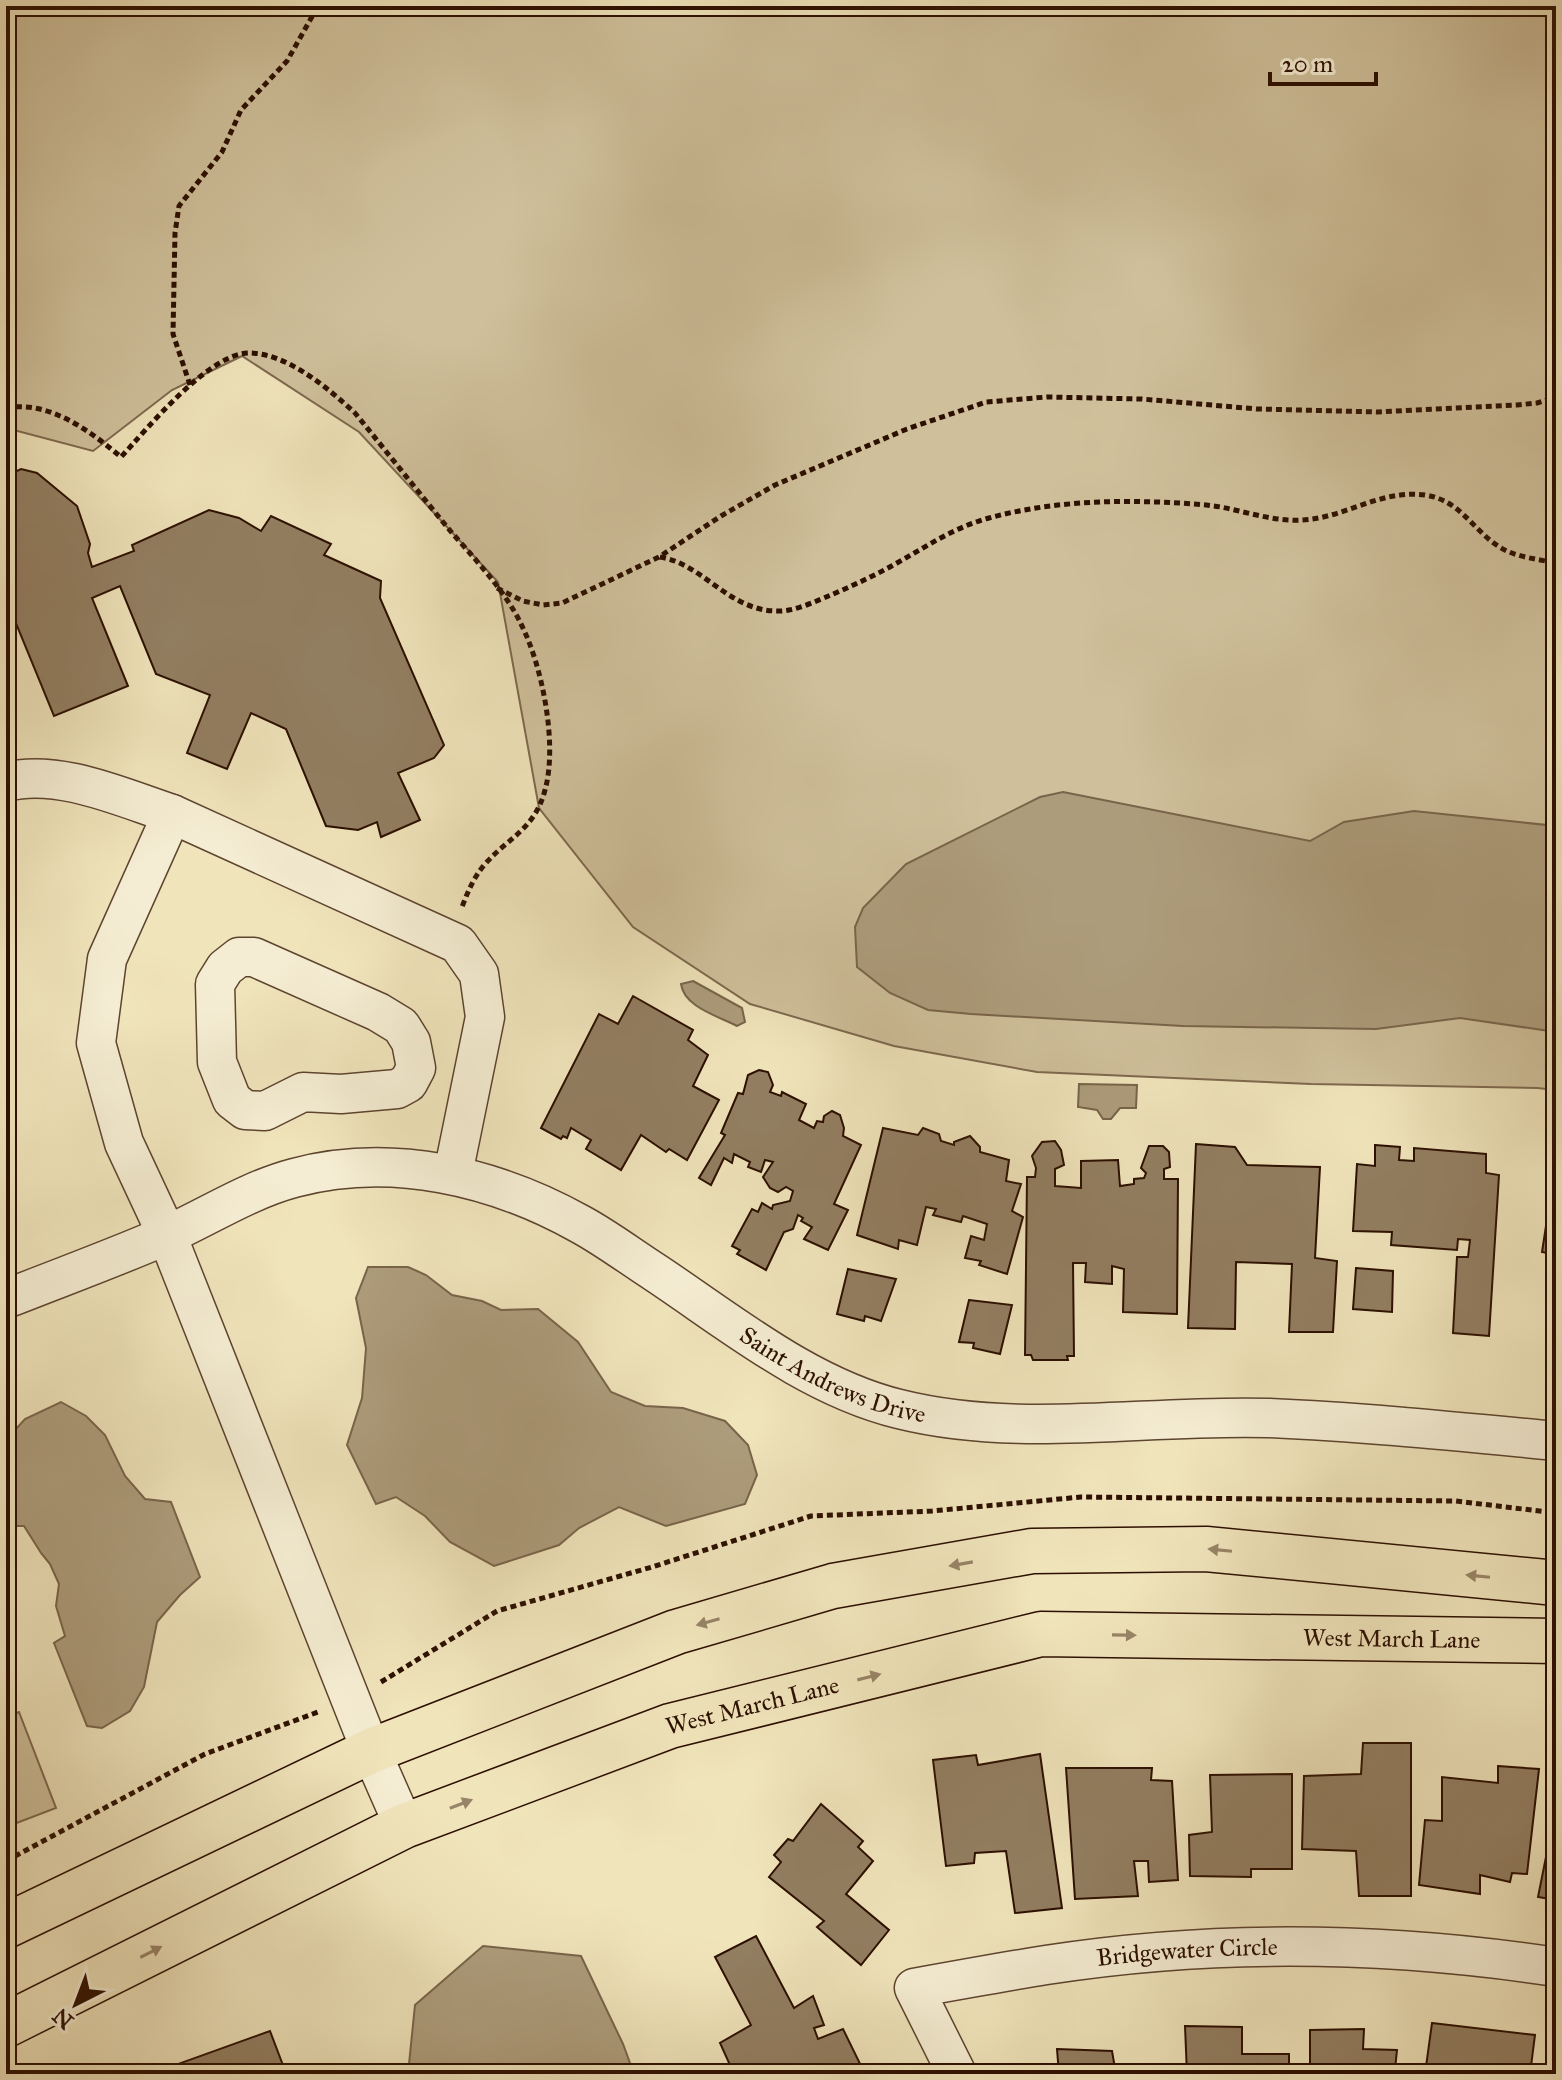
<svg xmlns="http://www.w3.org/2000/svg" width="1562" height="2080" font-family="'IM FELL Great Primer',serif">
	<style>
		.green { fill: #cfc09b; stroke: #7e684e; stroke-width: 2 }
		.water { fill: #ad9c7b; stroke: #79644a; stroke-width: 2 }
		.building { fill: #927e61; stroke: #2c0f00; stroke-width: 2 }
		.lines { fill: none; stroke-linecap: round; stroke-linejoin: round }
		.minor-casing { stroke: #5d442f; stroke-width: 41 }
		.major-casing { stroke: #2c0f00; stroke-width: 47 }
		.path { stroke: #2c0f00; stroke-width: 5; stroke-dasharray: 6 4; stroke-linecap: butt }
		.minor { stroke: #f5edd3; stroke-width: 38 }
		.major { stroke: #f0e4bb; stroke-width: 44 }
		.oneway { fill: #988467 }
		.labels { text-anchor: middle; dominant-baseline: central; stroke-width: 6; stroke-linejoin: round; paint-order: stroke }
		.street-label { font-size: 24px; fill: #2c0f00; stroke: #f5edd3 }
	</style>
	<rect width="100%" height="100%" fill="#f0e4bb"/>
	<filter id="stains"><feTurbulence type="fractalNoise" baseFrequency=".0025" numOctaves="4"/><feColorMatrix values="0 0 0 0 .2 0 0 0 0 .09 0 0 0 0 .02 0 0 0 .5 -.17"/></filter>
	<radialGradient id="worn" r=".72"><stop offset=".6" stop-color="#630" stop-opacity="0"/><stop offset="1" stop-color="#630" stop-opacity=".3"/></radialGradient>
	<g class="green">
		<path d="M6,6H1556V1090L1537,1088L1311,1084L1037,1072L894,1046L750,1004L633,927L539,808L498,582L359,432L242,356L172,390L93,451L6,428Z"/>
		<path d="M19,1712L56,1808L6,1827V1717Z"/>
	</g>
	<g class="water">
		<path d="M1063,792L1310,841L1344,822L1414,811L1556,826V1032L1460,1018L1376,1029L1183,1026L971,1014L928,1010L890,993L857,967L855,927L863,908L906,864L1040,797Z"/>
		<path d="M693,981L742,1008L745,1022L737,1026C718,1016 684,1007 681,984Z"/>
		<path d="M1079,1084L1137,1085L1136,1108H1120L1111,1119H1103L1097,1110L1078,1107Z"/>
		<path d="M368,1267H408L426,1275L452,1295L482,1301L501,1310L538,1309L578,1342L611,1392L645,1406L683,1408L725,1421L748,1445L757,1475L745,1504L666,1526L619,1507L579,1528L559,1545L494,1566L450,1542L425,1516L396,1497L376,1504L347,1445L362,1398L366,1348L356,1298Z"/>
		<path d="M61,1402L86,1416L105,1435L125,1476L145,1499L171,1502L200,1577L180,1595L157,1622L144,1687L130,1711L102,1728L87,1726L54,1643L65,1636L56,1606L59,1584L50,1564L41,1553L24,1526H6V1440L25,1419Z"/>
		<path d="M483,1946L581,1956L623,2044L634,2074H408L415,2005Z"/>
	</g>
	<g class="building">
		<path d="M21,469L37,473L77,506L90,544L88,553L92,567L134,551L132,545L209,510L239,518L261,531L271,516L331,544L324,555L381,581L380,598L444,745L434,758L398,773L420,820L381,837L377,822L358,830L326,826L286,729L251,713L227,769L187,753L210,695L156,674L120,586L92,598L128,686L54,716L6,599V476Z"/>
		<path d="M633,996L693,1030L688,1040L708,1055L693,1086L719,1100L687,1160L669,1149L666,1152L641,1135L621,1170L586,1149L591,1140L571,1128L567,1138L563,1136L561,1139L541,1128L599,1014L618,1024Z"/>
		<path d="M759,1070L768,1072L773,1085L770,1092L781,1096L782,1092L806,1104L799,1120L814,1128L817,1121L823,1122L824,1116L832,1111L840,1115L844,1128L843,1136L861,1145L834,1204L848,1210L828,1250L804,1239L812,1227L801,1221L803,1218L798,1215L793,1229L784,1232L766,1270L737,1254L740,1250L732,1246L752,1209L758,1212L762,1203L772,1209L773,1205L790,1201L793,1191L786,1187L778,1192L770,1188L763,1177L773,1162L765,1160L761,1172L748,1167L750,1162L734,1154L732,1163L724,1158L711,1185L699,1178L725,1135L721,1133L738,1093L743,1094L748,1075Z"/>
		<path d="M883,1128L918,1135L923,1128L939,1134L941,1141L954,1145V1142L970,1136L980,1147V1152L1009,1160L1006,1181L1021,1184L1012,1211L1023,1217L1007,1274L979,1265L981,1261L965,1258L971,1236L984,1240L987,1224L963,1216L961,1222L933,1215L936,1209L926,1207L917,1245L899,1240L898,1249L857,1235Z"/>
		<path d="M1055,1141L1061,1150L1064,1165L1055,1169V1186L1081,1188V1161L1118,1160L1120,1186L1134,1184V1179L1144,1178L1146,1173L1141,1168L1149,1146H1163L1169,1152L1170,1167L1164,1169V1179H1178L1177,1314L1123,1312L1124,1269L1112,1266V1284L1085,1282L1086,1263H1073L1074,1356H1067L1068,1360H1033L1031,1355H1025L1027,1177H1035L1036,1168L1032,1156L1042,1142Z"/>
		<path d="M1196,1144L1235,1147L1247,1165L1320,1167L1315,1258L1337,1261L1333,1332H1289L1292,1264L1236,1262L1235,1329L1188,1328Z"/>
		<path d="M1375,1145L1400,1147L1399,1160L1414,1161V1148L1486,1154V1173L1499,1175L1489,1336L1453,1333L1457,1257H1468L1470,1240L1458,1239L1457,1250L1391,1245L1392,1232L1353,1231L1357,1164L1375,1166Z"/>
		<path d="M1555,1167H1556V1255L1542,1252Z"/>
		<path d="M1556,1255V1313L1547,1311Z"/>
		<path d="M1356,1268L1393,1271L1392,1312L1353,1309Z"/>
		<path d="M848,1269L896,1279L881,1321L865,1316L864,1321L837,1314Z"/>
		<path d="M969,1300L1012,1305L1000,1354L973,1348L974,1343L959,1342Z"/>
		<path d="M1363,1743H1411V1896H1359L1356,1851L1302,1849L1304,1776L1361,1774Z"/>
		<path d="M1040,1754L1062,1908L1015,1913L1006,1851L975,1853L974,1863L946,1866L933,1760L976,1755L978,1765Z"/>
		<path d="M1498,1766L1539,1769L1527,1874L1512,1873L1510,1882L1480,1875V1894L1419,1885L1425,1820L1442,1821V1777L1498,1783Z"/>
		<path d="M1066,1768H1152L1151,1780L1172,1781L1178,1880L1149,1882L1148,1861H1134L1138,1896L1075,1899Z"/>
		<path d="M1292,1774V1869H1251V1877L1190,1876L1189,1835L1212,1832L1210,1775Z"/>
		<path d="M821,1804L863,1841L858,1847L873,1861L846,1894L889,1930L861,1965L817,1927L824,1921L769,1877L781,1862L774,1855L788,1839L793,1841Z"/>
		<path d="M1556,1807V1900L1538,1897Z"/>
		<path d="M756,1936L794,2008L813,1996L824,2025L814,2028L818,2039L843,2029L865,2074H734L720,2043L751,2025L715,1957Z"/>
		<path d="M1432,2023L1535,2035L1530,2074H1425Z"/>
		<path d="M1185,2026L1242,2027V2054H1289V2074H1187Z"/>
		<path d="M1364,2029L1363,2049L1397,2050L1395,2069H1413V2074H1310V2030Z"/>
		<path d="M270,2031L284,2068L269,2074H181L178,2064Z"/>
		<path d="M1057,2049L1112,2051L1116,2074H1059Z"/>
	</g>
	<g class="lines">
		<defs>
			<g id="minor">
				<path d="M6,782C58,768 123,798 172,814L107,959L96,1043L124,1143L167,1235L371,1751L404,1826"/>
				<path d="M172,814L458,944L479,974L485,1017L453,1174"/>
				<path d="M239,957H254L378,1012L401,1026L411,1042L416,1068L408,1083L397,1089L341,1094L303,1092L265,1111L245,1110L232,1100L217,1062L215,984L225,968Z"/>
				<path id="s1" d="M6,1299C59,1278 114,1258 167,1235C209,1216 249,1190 294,1178C391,1152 494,1176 580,1224C606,1238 631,1257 656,1273C731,1323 809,1387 899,1409C1019,1439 1146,1414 1269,1418C1364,1422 1461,1432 1556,1441"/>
				<path id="s2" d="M957,2074L914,1988C958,1980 1002,1972 1046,1965C1214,1939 1389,1942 1556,1967"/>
			</g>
			<g id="major">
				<path d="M6,1926L371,1751L676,1632L833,1586L1032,1551L1206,1549L1556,1583"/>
				<path id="s3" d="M6,2025L404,1826L670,1726L1041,1634L1556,1641"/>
			</g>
		</defs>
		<use href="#minor" class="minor-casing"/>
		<use href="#major" class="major-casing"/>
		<g class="path">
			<path d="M190,385L173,334L175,233L179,206L222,152L241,110L287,61L318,6"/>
			<path d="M6,408C49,400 90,431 121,457C147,429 209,353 249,353C287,353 329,389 355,413C386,451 416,489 447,527C471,555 505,590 521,624C542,665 558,744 545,790C535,829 509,837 485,864C474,877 468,891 462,907"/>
			<path d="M660,557C704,564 729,612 779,611C796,611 816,601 831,595C854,585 876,575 897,563C927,546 955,527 989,518C1058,499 1135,499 1206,505C1238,508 1269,522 1302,520C1345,518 1381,489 1425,495C1460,500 1472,529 1498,546C1514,557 1537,559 1556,563"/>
			<path d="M497,588L523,601L543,605L562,603L659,557L721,516L775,485L907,429L986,402L1047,397L1142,399L1257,409L1378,412L1517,405L1537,403L1556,397"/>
			<path d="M381,1682L497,1611L652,1567L811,1516L932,1511L1081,1497L1456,1501L1556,1513"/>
			<path d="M6,1861L205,1754L318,1712"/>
		</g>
		<use href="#minor" class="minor"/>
		<use href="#major" class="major"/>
	</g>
	<defs><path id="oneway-solid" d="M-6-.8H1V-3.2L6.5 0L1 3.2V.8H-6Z" transform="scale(2)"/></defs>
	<g class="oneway">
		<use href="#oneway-solid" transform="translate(1220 1550) rotate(-174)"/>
		<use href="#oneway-solid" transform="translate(961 1564) rotate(170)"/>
		<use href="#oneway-solid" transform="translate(1478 1576) rotate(-174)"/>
		<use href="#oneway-solid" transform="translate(708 1622) rotate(164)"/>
		<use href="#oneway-solid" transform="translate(1124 1635) rotate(1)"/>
		<use href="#oneway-solid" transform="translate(869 1677) rotate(-14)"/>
		<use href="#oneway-solid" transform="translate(461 1804) rotate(-21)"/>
		<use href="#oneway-solid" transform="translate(151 1952) rotate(-27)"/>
	</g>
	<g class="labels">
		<g class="street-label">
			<text stroke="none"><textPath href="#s1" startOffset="906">Saint Andrews Drive</textPath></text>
			<text stroke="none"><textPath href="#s3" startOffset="1462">West March Lane</textPath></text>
			<text stroke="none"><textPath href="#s3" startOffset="814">West March Lane</textPath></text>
			<text stroke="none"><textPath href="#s2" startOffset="372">Bridgewater Circle</textPath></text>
		</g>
	</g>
	<rect width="1562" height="2080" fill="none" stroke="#f0e4bb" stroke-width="32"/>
	<rect x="8" y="8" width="1546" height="2064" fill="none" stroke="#2c0f00" stroke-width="4"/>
	<rect x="16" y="16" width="1530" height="2048" fill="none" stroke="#2c0f00" stroke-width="2"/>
	<g transform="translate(76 2004) rotate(222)" stroke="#f5edd3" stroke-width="6" paint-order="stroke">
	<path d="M0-6L14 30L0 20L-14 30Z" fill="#2c0f00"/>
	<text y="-12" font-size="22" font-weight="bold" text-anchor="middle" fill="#2c0f00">N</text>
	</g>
	<path d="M1270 72v12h106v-12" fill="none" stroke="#2c0f00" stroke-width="4"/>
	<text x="1282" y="72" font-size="24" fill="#2c0f00" stroke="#f5edd3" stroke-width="6" paint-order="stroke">20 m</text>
	<rect width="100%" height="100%" filter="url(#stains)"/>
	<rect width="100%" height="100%" fill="url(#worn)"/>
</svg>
